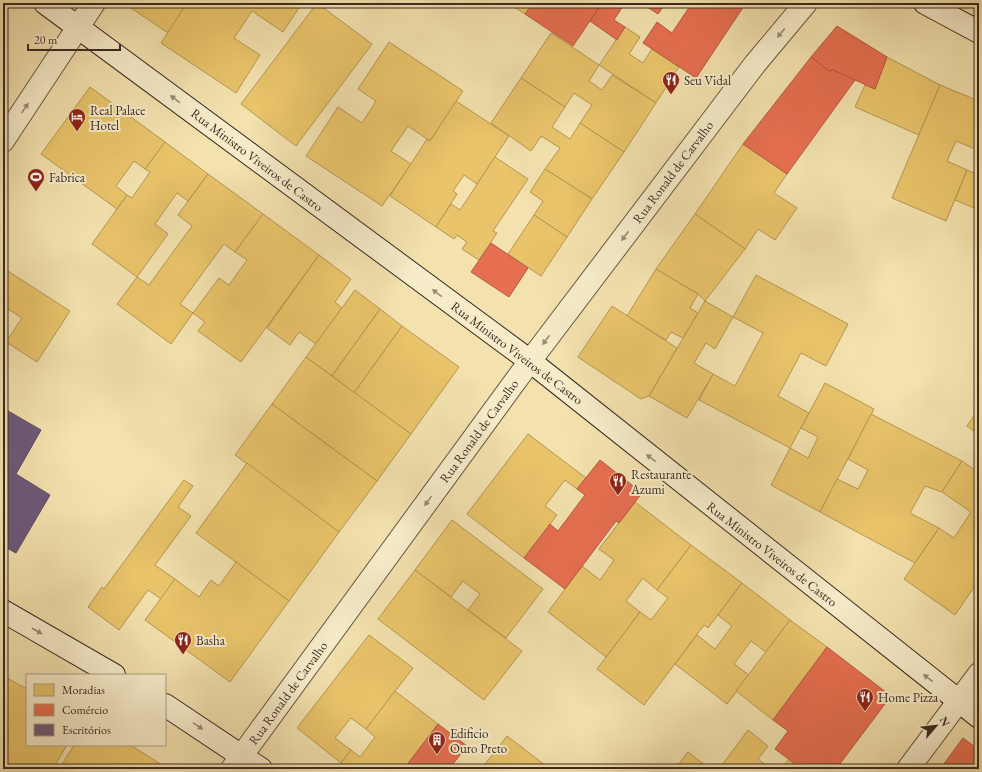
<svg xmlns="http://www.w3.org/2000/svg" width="982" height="772" font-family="'EB Garamond',serif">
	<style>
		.homes { fill: #e9c46a; stroke: #b49654 }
		.shops { fill: #e76f51; stroke: #b35a43 }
		.offices { fill: #6d597a; stroke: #5e4b60 }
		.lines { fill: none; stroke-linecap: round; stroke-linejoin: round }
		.street-casing { stroke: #685845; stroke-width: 24 }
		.secondary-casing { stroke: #3a2a22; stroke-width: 24 }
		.street { stroke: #f7ecca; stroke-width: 22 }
		.secondary { stroke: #f7ecca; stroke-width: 22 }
		.oneway { fill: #988b76 }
		.labels { text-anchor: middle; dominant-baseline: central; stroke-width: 4; stroke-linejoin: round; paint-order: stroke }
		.poi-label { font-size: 13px; fill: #3a2a22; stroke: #f7ecca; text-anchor: start }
		.street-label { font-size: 13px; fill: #3a2a22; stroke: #f7ecca }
	</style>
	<rect width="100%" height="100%" fill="#f3e2ae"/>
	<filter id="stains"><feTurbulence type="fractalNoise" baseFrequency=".005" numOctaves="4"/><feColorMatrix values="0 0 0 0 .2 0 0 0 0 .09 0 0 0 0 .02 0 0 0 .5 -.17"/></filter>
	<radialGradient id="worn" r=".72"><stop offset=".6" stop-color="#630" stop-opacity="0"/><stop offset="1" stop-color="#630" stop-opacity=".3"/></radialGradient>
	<g class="homes">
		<path d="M130,3H187L168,33L128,6Z"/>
		<path d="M187,3H302L283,32L252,11L234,38L260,55L236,93L161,43Z"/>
		<path d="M317,3L372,44L296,146L241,104Z"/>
		<path d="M508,3H533L525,14Z"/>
		<path d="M625,27L640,37L629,54L643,63L652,49L679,67L656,103L599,65Z"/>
		<path d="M551,33L599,65L589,81L602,90L612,75L656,103L624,152L580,123L592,105L574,93L565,107L521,78Z"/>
		<path d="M389,42L463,91L430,141L408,126L391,151L411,164L382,206L306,156L338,107L362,123L376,101L358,89Z"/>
		<path d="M887,57L940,85L919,135L855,107L865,85L875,89Z"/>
		<path d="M521,78L565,107L552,127L570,139L580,123L624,152L592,199L545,169L560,148L541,136L531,151L491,123Z"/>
		<path d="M940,85L979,101V140L975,149L956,141L947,161L967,170L946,221L892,198Z"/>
		<path d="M90,87L165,142L145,169L134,161L116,186L127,195L117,209L41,154Z"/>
		<path d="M456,101L509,136L477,184L464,175L453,191L457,194L436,227L390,196L427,139L430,141Z"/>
		<path d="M165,142L208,174L188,201L177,193L155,224L168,234L137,277L92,244L127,195L132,198L150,172L145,169Z"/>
		<path d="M743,144L787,174L774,193L797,208L775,240L758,229L745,249L695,214Z"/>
		<path d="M495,157L528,179L493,231L497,233L479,260L462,249L467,242L457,235L454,239L436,227L451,204L460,210Z"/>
		<path d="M545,169L592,199L567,237L534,215L543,201L530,192Z"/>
		<path d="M967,170L979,175V210L955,200Z"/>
		<path d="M208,174L263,214L235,252L224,244L180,304L193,313L171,344L117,304L137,277L149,285L192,226L178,215Z"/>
		<path d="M263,214L319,255L241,362L198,331L205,322L193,313L219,278L229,285L247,260L235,252Z"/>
		<path d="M695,214L745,249L705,301L698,294L656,269Z"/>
		<path d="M534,215L567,237L541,276L508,254Z"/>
		<path d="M319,255L351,279L335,302L342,308L316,344L299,332L290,345L267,328Z"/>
		<path d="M3,268L70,311L37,362L6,342L22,318L3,306Z"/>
		<path d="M656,269L698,294L690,308L698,313L683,338L671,332L666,340L627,316Z"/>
		<path d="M756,275L848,324L826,366L801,353L778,396L809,413L790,448L699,400L713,374L735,386L763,333L733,317Z"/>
		<path d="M355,290L380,309L332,376L306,357Z"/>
		<path d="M705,301L733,317L715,349L706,343L694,363L713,374L687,418L649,396Z"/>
		<path d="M612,306L677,348L649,396L641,399L578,357Z"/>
		<path d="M380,309L402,326L354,393L332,376Z"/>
		<path d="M402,326L459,367L411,434L354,393Z"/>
		<path d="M306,357L411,434L377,481L272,404Z"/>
		<path d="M825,383L874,409L820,512L771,485L790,448L808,458L818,437L801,428Z"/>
		<path d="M272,404L377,481L339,532L235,455Z"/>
		<path d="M979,408V435L967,426Z"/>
		<path d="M871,414L962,461L942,492L925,486L910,513L939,528L915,563L820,512L837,479L858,489L868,470L848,459Z"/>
		<path d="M528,434L586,478L577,489L565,480L545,506L557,515L524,558L467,514Z"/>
		<path d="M962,461L979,473V580L955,615L904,579L939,528L954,538L971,512L942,492Z"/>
		<path d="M247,463L339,532L289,601L196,533Z"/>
		<path d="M184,480L193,486L178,507L191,516L155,565L175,579L161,599L148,590L119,630L88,607L102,587L104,589Z"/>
		<path d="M635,502L691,545L657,590L643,578L626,601L640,612L606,657L548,612L582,566L600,580L614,560L599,549Z"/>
		<path d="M452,520L543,589L506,638L468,610L480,594L463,581L451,597L415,570Z"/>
		<path d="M691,545L742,583L708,628L704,625L644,705L597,669L640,612L651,620L668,598L657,590Z"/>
		<path d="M236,562L289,601L230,682L145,620L175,579L199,597L211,580L219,586Z"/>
		<path d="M415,570L522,651L484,700L378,619Z"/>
		<path d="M742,583L790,620L766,652L751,641L734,664L749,675L727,704L675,664L697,635L715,649L732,626L718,615Z"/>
		<path d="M790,620L827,647L773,720L736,691Z"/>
		<path d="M369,635L413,668L366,729L351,718L335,738L351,750L341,763L297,728Z"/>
		<path d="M3,676L27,689V745H67L53,769H3Z"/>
		<path d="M395,691L438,724L404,769H349L341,763L351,750L360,757L375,737L366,729Z"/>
		<path d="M748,730L768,746L758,759L771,769H719Z"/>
		<path d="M507,736L550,769L482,768Z"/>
		<path d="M74,745H130L164,766L162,769H59Z"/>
		<path d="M688,752L710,769H675Z"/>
		<path d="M789,759L802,769H781Z"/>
	</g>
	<g class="shops">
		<path d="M533,3H602L573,46L525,14Z"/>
		<path d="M602,3H625L614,20L625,27L617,40L590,21Z"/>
		<path d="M641,3H666L658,14Z"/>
		<path d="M692,3H746L696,78L643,43L657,22L672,33Z"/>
		<path d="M837,26L887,57L875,89L833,70L829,71L811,57Z"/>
		<path d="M811,57L829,71L833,70L855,80L787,174L743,144Z"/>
		<path d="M491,243L528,268L509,297L471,272Z"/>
		<path d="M600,460L642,493L619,523L616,521L565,589L524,558L550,524L558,531L585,495L577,489Z"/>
		<path d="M827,647L891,696L836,769H802L775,749L788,731L773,720Z"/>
		<path d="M438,724L467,746L453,764L460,769H404Z"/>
		<path d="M963,738L979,750V769H940Z"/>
	</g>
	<path class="offices" d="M3,408L41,430L16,474L50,495L16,553L3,546Z"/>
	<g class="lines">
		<defs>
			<g id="street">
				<path d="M3,141L94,3"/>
				<path d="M232,769L530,361L755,64L806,3"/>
				<path d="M908,769L979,674"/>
			</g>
			<g id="secondary">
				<path d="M45,3L530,361L979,717"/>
				<path d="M925,3L979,32"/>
				<path d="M3,611L114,675"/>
				<path d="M165,705L261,769"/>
			</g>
		</defs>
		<use href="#street" class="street-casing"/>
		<use href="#secondary" class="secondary-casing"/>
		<use href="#street" class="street"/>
		<use href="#secondary" class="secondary"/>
	</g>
	<defs><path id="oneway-solid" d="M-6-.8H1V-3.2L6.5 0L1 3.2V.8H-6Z"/></defs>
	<g class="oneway">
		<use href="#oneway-solid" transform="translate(781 33) rotate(130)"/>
		<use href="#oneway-solid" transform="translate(175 99) rotate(-143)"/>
		<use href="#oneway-solid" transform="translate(25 108) rotate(-56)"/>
		<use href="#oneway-solid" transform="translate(625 236) rotate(127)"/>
		<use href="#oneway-solid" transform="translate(437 293) rotate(-143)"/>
		<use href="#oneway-solid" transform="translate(546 340) rotate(127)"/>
		<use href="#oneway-solid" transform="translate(651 458) rotate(-142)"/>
		<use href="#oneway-solid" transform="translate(428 501) rotate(126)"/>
		<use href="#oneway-solid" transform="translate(37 631) rotate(30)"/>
		<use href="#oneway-solid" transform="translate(928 678) rotate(-142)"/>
		<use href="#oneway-solid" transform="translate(198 726) rotate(34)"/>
	</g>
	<defs>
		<symbol id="restaurant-pin" viewBox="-11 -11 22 30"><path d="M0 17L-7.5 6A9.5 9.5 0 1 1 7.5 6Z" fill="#8f2418" stroke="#f7ecca"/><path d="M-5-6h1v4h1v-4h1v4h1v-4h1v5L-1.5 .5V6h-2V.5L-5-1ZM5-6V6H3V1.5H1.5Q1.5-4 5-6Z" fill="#fff"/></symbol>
		<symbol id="hotel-pin" viewBox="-11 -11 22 30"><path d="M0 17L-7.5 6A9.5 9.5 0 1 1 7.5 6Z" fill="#8f2418" stroke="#f7ecca"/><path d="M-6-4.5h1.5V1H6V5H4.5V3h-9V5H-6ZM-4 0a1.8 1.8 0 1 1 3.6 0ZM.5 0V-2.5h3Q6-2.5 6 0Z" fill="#fff"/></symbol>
		<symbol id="stadium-pin" viewBox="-11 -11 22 30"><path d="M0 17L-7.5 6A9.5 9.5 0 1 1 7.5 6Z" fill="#8f2418" stroke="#f7ecca"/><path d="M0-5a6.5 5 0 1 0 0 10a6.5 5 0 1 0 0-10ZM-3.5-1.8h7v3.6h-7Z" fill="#fff"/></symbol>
		<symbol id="building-pin" viewBox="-11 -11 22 30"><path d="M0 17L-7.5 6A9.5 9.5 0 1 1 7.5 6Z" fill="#8f2418" stroke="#f7ecca"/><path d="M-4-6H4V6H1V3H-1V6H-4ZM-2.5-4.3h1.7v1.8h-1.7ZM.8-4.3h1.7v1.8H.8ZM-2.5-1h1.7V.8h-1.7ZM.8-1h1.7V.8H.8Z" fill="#fff"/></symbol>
	</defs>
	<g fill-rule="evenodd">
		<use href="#restaurant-pin" x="661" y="70" width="20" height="27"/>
		<use href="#hotel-pin" x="67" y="107" width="20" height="27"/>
		<use href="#stadium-pin" x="26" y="167" width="20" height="27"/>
		<use href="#restaurant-pin" x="608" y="471" width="20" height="27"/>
		<use href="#restaurant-pin" x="173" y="630" width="20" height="27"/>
		<use href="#restaurant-pin" x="855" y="687" width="20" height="27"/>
		<use href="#building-pin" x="427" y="730" width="20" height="27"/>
	</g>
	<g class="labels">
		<g class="poi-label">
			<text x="684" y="80">Seu Vidal</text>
			<text x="90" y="110">Real Palace<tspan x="90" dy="15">Hotel</tspan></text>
			<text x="49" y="177">Fabrica</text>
			<text x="631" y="474">Restaurante<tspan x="631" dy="15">Azumi</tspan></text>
			<text x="196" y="640">Basha</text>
			<text x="878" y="697">Home Pizza</text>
			<text x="450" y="733">Edificio<tspan x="450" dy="15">Ouro Preto</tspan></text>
		</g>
		<g class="street-label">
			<text transform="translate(257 160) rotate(37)">Rua Ministro Viveiros de Castro</text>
			<text transform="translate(673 172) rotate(-53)">Rua Ronald de Carvalho</text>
			<text transform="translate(517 353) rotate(37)">Rua Ministro Viveiros de Castro</text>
			<text transform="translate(479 431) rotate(-54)">Rua Ronald de Carvalho</text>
			<text transform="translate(772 554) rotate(38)">Rua Ministro Viveiros de Castro</text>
			<text transform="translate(288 693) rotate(-54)">Rua Ronald de Carvalho</text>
		</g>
	</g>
	<rect width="982" height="772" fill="none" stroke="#f3e2ae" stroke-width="16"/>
	<rect x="4" y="4" width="974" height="764" fill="none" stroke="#3a2a22" stroke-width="2"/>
	<rect x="8" y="8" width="966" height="756" fill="none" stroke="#3a2a22"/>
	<rect x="26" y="674" width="140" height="72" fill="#f7ecca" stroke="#ab9e87"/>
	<rect x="34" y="684" width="20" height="12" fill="#e9c46a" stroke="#ab9e87"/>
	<text x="62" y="694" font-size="12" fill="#3a2a22">Moradias</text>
	<rect x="34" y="704" width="20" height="12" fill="#e76f51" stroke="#ab9e87"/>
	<text x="62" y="714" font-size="12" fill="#3a2a22">Comércio</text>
	<rect x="34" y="724" width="20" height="12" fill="#6d597a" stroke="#ab9e87"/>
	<text x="62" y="734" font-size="12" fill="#3a2a22">Escritórios</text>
	<g transform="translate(936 726) rotate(62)" stroke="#f7ecca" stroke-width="3" paint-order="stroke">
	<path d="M0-3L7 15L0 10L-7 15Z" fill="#3a2a22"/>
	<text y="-6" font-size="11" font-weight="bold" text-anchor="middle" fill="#3a2a22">N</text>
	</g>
	<path d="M28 44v6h92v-6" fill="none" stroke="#3a2a22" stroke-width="2"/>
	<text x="34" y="44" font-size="12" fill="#3a2a22" stroke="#f7ecca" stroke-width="3" paint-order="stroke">20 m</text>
	<rect width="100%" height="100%" filter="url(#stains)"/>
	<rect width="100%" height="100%" fill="url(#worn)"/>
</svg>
